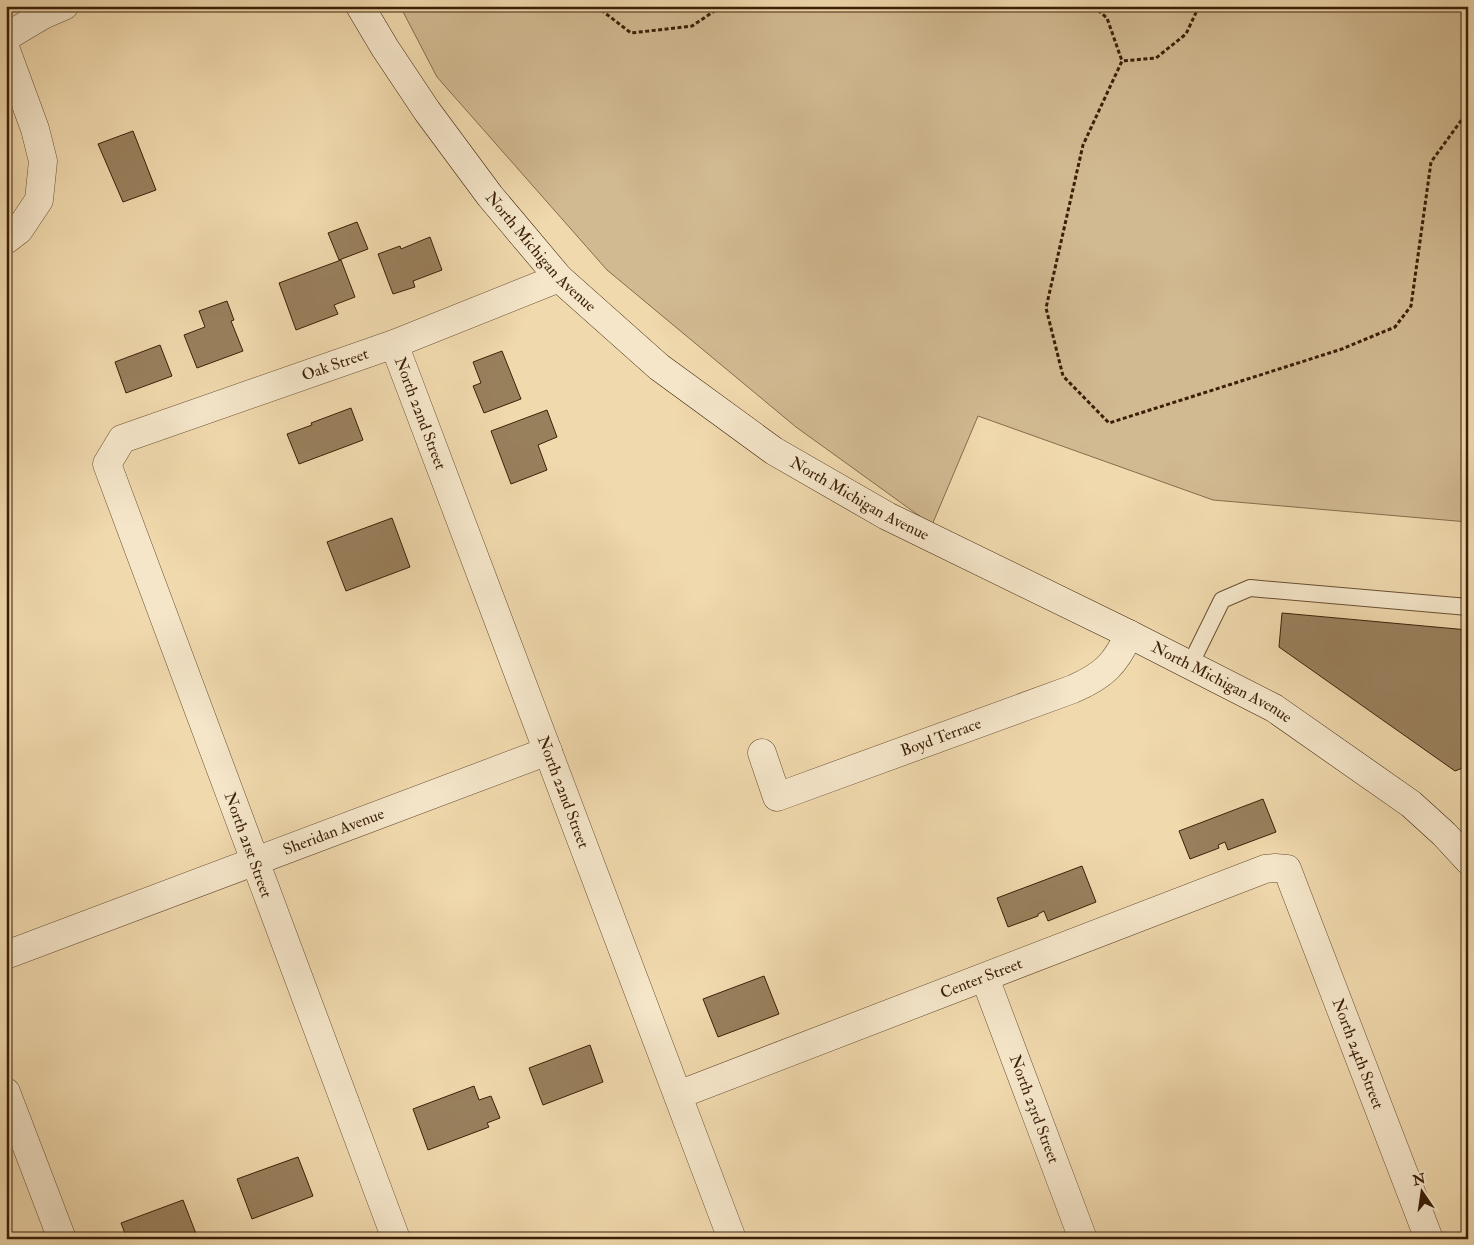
<svg xmlns="http://www.w3.org/2000/svg" width="1474" height="1245" font-family="'IM FELL Double Pica',serif">
	<style>
		.green { fill: #d1b991; stroke: #866c4c }
		.building { fill: #99805d; stroke: #3b1f07 }
		.lines { fill: none; stroke-linecap: round; stroke-linejoin: round }
		.lane-casing { stroke: #684e30; stroke-width: 18 }
		.street-casing { stroke: #684e30; stroke-width: 29 }
		.secondary-casing { stroke: #3b1f07; stroke-width: 29 }
		.path { stroke: #3b1f07; stroke-width: 3; stroke-dasharray: 4 2.5; stroke-linecap: butt }
		.lane { stroke: #f5e6ca; stroke-width: 16 }
		.street { stroke: #f5e6ca; stroke-width: 28 }
		.secondary { stroke: #f5e6ca; stroke-width: 28 }
		.labels { text-anchor: middle; dominant-baseline: central; stroke-width: 5; stroke-linejoin: round; paint-order: stroke }
		.street-label { font-size: 16px; fill: #3b1f07; stroke: #f5e6ca }
	</style>
	<rect width="100%" height="100%" fill="#f0d9ad"/>
	<filter id="stains"><feTurbulence type="fractalNoise" baseFrequency=".004" numOctaves="4"/><feColorMatrix values="0 0 0 0 .2 0 0 0 0 .09 0 0 0 0 .02 0 0 0 .5 -.17"/></filter>
	<radialGradient id="worn" r=".72"><stop offset=".6" stop-color="#630" stop-opacity="0"/><stop offset="1" stop-color="#630" stop-opacity=".3"/></radialGradient>
	<path class="green" d="M400,6H1468V522L1213,500L978,416L932,525L796,427L607,270L437,77Z"/>
	<g class="building">
		<path d="M133,131L156,190L123,202L98,144Z"/>
		<path d="M357,222L368,249L339,260L328,233Z"/>
		<path d="M430,237L442,270L413,281L415,287L393,294L378,254L400,246L401,249Z"/>
		<path d="M341,260L355,297L334,305L338,314L296,330L279,283Z"/>
		<path d="M227,301L234,320L231,321L243,351L197,368L184,335L205,327L199,311Z"/>
		<path d="M160,345L172,376L126,393L115,362Z"/>
		<path d="M502,351L521,399L484,413L473,386L481,383L473,362Z"/>
		<path d="M351,408L363,440L299,464L287,434L312,425L311,423Z"/>
		<path d="M547,410L557,437L538,445L547,470L511,484L491,431Z"/>
		<path d="M392,518L410,567L346,591L327,542Z"/>
		<path d="M1282,613L1468,630V766L1455,771L1279,647Z"/>
		<path d="M1263,799L1276,832L1228,850L1225,842L1218,845L1219,848L1190,859L1179,831Z"/>
		<path d="M1082,866L1096,902L1048,921L1044,911L1038,914V916L1008,927L997,898Z"/>
		<path d="M764,976L779,1014L718,1037L703,999Z"/>
		<path d="M590,1045L603,1082L543,1105L529,1068Z"/>
		<path d="M474,1086L479,1100L491,1096L500,1118L487,1123L489,1127L428,1150L413,1109Z"/>
		<path d="M298,1157L313,1196L252,1219L237,1179Z"/>
		<path d="M183,1200L198,1239H127L121,1223Z"/>
	</g>
	<g class="lines">
		<defs>
			<path id="lane" d="M1190,665L1222,600L1250,588L1468,607"/>
			<g id="street">
				<path d="M6,37L43,15L64,6"/>
				<path d="M6,50L35,129L43,161L39,200L19,230L6,240"/>
				<path id="s1" d="M394,344L732,1239"/>
				<path id="s2" d="M762,753L777,797L1073,689C1103,676 1116,664 1129,634"/>
				<path id="s3" d="M6,955L548,751"/>
				<path id="s4" d="M985,978L1083,1239"/>
				<path d="M6,1092L62,1239"/>
				<path id="s5" d="M678,1095L1265,869L1275,868L1287,869L1429,1239"/>
				<path id="s6" d="M396,1239L107,464L122,439L394,344L559,278"/>
			</g>
			<g id="secondary">
				<path id="s7" d="M360,6L385,48L427,111L490,196L559,278L659,367L774,451L887,516L1129,634L1274,708L1411,804L1444,834L1468,860"/>
			</g>
		</defs>
		<use href="#lane" class="lane-casing"/>
		<use href="#street" class="street-casing"/>
		<use href="#secondary" class="secondary-casing"/>
		<g class="path">
			<path d="M596,6L631,33L692,26L722,6"/>
			<path d="M1093,6L1107,18L1122,61"/>
			<path d="M1199,6L1186,34L1156,58L1122,61L1083,145L1046,308L1063,376L1109,423L1342,349L1395,327L1411,306L1431,162L1468,111"/>
		</g>
		<use href="#lane" class="lane"/>
		<use href="#street" class="street"/>
		<use href="#secondary" class="secondary"/>
	</g>
	<g class="labels">
		<g class="street-label">
			<text stroke="none"><textPath href="#s7" startOffset="306">North Michigan Avenue</textPath></text>
			<text stroke="none"><textPath href="#s6" startOffset="1082">Oak Street</textPath></text>
			<text stroke="none"><textPath href="#s1" startOffset="74">North 22nd Street</textPath></text>
			<text stroke="none"><textPath href="#s7" startOffset="712">North Michigan Avenue</textPath></text>
			<text stroke="none"><textPath href="#s7" startOffset="1118">North Michigan Avenue</textPath></text>
			<text stroke="none"><textPath href="#s2" startOffset="221">Boyd Terrace</textPath></text>
			<text stroke="none"><textPath href="#s1" startOffset="479">North 22nd Street</textPath></text>
			<text stroke="none"><textPath href="#s3" startOffset="350">Sheridan Avenue</textPath></text>
			<text transform="translate(248 845) rotate(70)">North 21st Street</text>
			<text stroke="none"><textPath href="#s5" startOffset="325">Center Street</textPath></text>
			<text stroke="none"><textPath href="#s5" startOffset="849">North 24th Street</textPath></text>
			<text stroke="none"><textPath href="#s4" startOffset="140">North 23rd Street</textPath></text>
		</g>
	</g>
	<rect width="1474" height="1245" fill="none" stroke="#f0d9ad" stroke-width="25"/>
	<rect x="8" y="8" width="1459" height="1230" fill="none" stroke="#3b1f07" stroke-width="2.5"/>
	<rect x="12" y="12" width="1449" height="1220" fill="none" stroke="#3b1f07"/>
	<g transform="translate(1422 1192) rotate(347)" stroke="#f5e6ca" stroke-width="4" paint-order="stroke">
	<path d="M0-4L9 19L0 12L-9 19Z" fill="#3b1f07"/>
	<text y="-8" font-size="14" font-weight="bold" text-anchor="middle" fill="#3b1f07">N</text>
	</g>
	<rect width="100%" height="100%" filter="url(#stains)"/>
	<rect width="100%" height="100%" fill="url(#worn)"/>
</svg>
